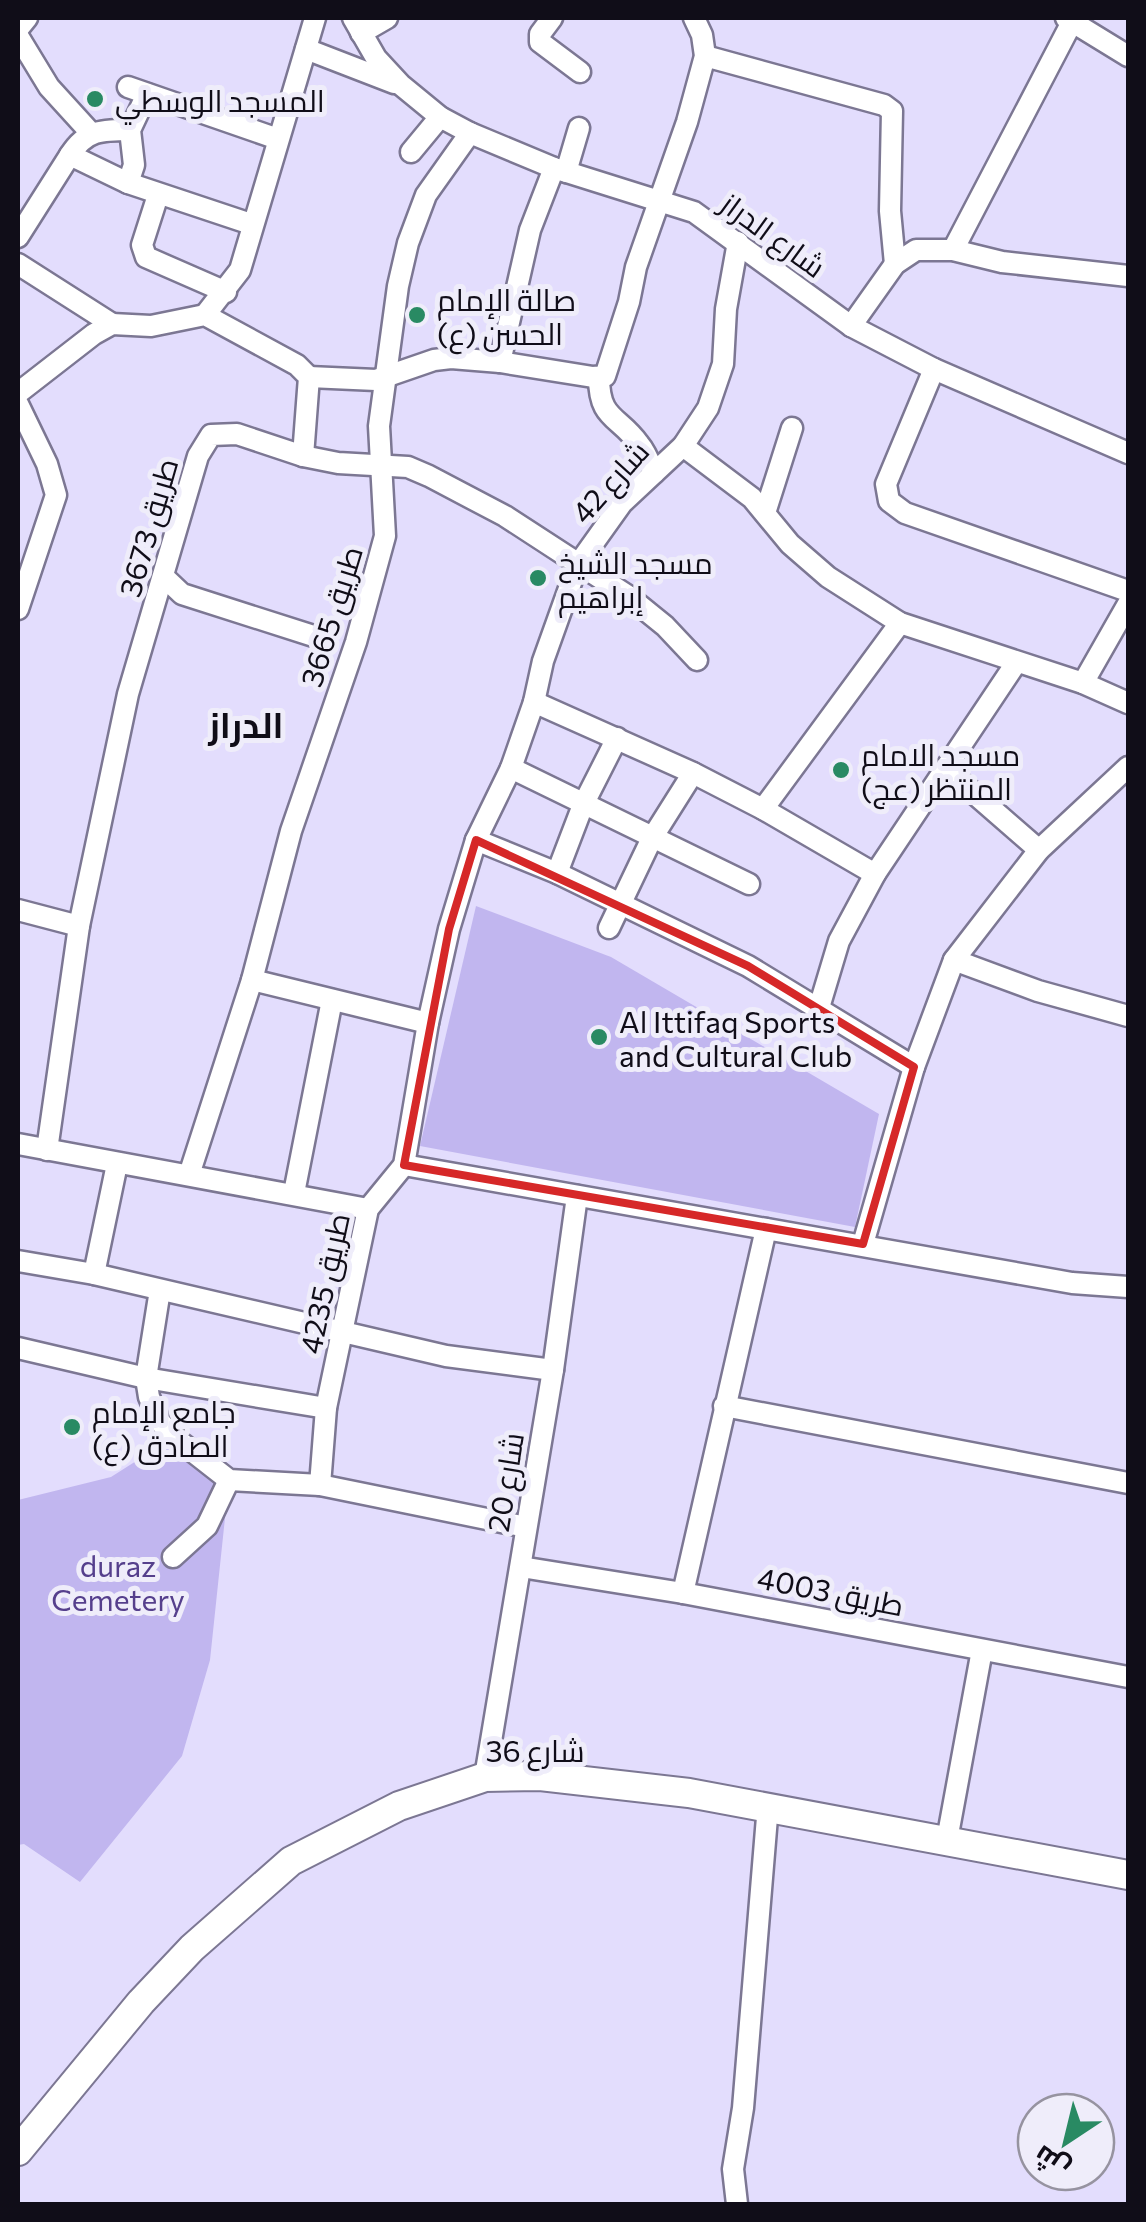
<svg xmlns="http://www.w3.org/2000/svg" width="1146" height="2222" font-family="Commissioner,Cairo,sans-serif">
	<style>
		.green { fill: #c1b6ef }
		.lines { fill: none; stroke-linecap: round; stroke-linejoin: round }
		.street-casing { stroke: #7c7793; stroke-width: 25 }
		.secondary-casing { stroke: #7c7793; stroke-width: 32 }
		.street { stroke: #fff; stroke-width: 20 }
		.secondary { stroke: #fff; stroke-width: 28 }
		.marked { fill: none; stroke: #d62828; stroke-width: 8; stroke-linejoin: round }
		.poi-dot { fill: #298a63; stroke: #efedfa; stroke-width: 4 }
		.labels { text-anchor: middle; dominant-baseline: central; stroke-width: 10; stroke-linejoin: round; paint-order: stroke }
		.poi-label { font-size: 30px; fill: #100d18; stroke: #efedfa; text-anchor: start }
		.street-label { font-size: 30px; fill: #100d18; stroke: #efedfa }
		.park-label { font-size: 30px; fill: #553f8c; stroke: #efedfa }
		.quarter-label { font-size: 35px; font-weight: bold; fill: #100d18; stroke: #efedfa }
	</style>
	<rect width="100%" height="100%" fill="#e3ddfd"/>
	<g class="green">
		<path d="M476,906L611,957L879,1114L855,1227L420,1146Z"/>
		<path d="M174,1437L229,1480L210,1660L182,1756L80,1882L24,1844L18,1845V1500L111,1477Z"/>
	</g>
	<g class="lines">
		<defs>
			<g id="street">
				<path d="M353,18L376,58L401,85L440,117L470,133L554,168L694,212L851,326L934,369L1128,453"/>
				<path d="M552,18L540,34V42L580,72"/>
				<path d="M1066,18L1128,56"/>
				<path d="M18,29L27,18"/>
				<path d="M361,33L387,18"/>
				<path d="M18,36L49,87L90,132"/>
				<path d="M306,49L394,83"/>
				<path d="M705,56L884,105L892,111L890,211L895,264"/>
				<path d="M128,87L278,139"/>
				<path d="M130,130C101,130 86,130 70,155L128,183L251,224"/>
				<path d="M411,152L440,117"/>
				<path d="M566,172L579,128"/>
				<path d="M128,183L134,165L130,130L147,94"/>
				<path d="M158,195L142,245L146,257L226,292"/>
				<path d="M18,237L70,155"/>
				<path d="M953,250L1072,22"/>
				<path d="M18,264L112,324"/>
				<path d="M205,315L240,270L315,18"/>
				<path d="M851,326L895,264L916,250H953L1002,262L1128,276"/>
				<path d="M500,362L530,230L554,168"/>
				<path d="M934,369L886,484L889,501L905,513L1128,591"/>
				<path d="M309,377L376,380L434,360L451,358L500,362L593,377L605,376L629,302L636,267L687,122L705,56L702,35L694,18"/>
				<path d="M599,377C599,420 618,415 639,444C646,452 650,463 654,473"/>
				<path d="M18,393L94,334L112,324L151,326L205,315L297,365L309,377L303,456"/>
				<path d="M18,404L47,464L56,495L18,609"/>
				<path d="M683,446L752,498L790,544L828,577L900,623L1083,683L1128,703"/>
				<path d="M765,513L792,428"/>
				<path d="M164,577L182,594L326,640"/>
				<path d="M1083,683L1128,604"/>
				<path d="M534,702L693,773L763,809L875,874"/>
				<path d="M511,768L749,884"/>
				<path d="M946,769L1039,850"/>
				<path d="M763,809L900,623"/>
				<path d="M476,840L557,873L748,966L914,1067"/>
				<path d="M557,873L583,805L617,738"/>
				<path d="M18,910L79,926"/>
				<path d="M609,928L652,838L693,773"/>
				<path d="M954,960L1038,991L1128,1016"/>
				<path d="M252,980L428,1023"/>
				<path d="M818,1011L839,941L875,874L1016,663"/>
				<path d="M18,1144L368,1209"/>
				<path d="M47,1150L79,926L128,694L198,456L211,435L237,434L303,456L338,463L408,467L429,476L505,516L628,596L665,626L697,660"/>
				<path d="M404,1165L1072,1283L1128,1287"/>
				<path d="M189,1175L252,980L291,831L356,642L385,536L379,426L398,286L408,243L426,195L470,133"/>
				<path d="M294,1193L332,1000"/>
				<path d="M863,1244L914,1067L954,960L1039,850L1128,767"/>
				<path d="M18,1261L94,1274L446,1356L553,1370"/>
				<path d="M94,1274L117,1164"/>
				<path d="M160,1290L146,1378L149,1397L160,1422L174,1437L229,1480L320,1485L526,1527"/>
				<path d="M18,1348L146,1378L326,1408"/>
				<path d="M724,1406L1128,1483"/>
				<path d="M320,1485L326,1408L368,1209L404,1165L428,1023L449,929L476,840L511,768L534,702L543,661L577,566L622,503L683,446L708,408L723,364L726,309L738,242"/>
				<path d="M173,1557L207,1526L229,1480"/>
				<path d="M521,1567L683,1593L1128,1677"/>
				<path d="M683,1593L766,1229"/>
				<path d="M485,1777L553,1370L577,1196"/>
				<path d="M947,1840L982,1650"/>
				<path d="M737,2204L733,2169L743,2108L768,1805"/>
			</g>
			<path id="secondary" d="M18,2151L141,2002L192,1948L291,1861L399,1806L485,1777L540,1776L689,1793L1128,1875"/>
		</defs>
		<use href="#street" class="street-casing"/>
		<use href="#secondary" class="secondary-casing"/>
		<use href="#street" class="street"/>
		<use href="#secondary" class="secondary"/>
	</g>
	<path class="marked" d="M476,840L748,966L914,1067L863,1244L404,1165L449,929Z"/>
	<g class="poi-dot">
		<circle cx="95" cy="99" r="10"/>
		<circle cx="417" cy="315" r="10"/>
		<circle cx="538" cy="578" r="10"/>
		<circle cx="841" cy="770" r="10"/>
		<circle cx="599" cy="1037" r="10"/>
		<circle cx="72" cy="1427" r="10"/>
	</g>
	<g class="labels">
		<g class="poi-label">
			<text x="115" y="99">المسجد الوسطي</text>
			<text x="437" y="298">صالة الإمام<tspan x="437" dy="34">الحسن (ع)</tspan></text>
			<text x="558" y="561">مسجد الشيخ<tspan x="558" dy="34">إبراهيم</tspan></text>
			<text x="861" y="753">مسجد الامام<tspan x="861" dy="34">المنتظر (عج)</tspan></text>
			<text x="619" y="1020">Al Ittifaq Sports<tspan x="619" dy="34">and Cultural Club</tspan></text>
			<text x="92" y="1410">جامع الإمام<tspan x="92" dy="34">الصادق (ع)</tspan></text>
		</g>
		<g class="street-label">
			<text transform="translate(774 234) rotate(36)">شارع الدراز</text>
			<text transform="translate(609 481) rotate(-48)">شارع 42</text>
			<text transform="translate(147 527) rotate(-74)">طريق 3673</text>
			<text transform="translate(330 616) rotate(-73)">طريق 3665</text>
			<text transform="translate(323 1283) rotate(-78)">طريق 4235</text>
			<text transform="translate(504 1482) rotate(-81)">شارع 20</text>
			<text transform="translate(831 1590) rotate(11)">طريق 4003</text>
			<text x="535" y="1749">شارع 36</text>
		</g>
		<g class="park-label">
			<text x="118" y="1564">duraz<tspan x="118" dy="34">Cemetery</tspan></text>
		</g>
		<g class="quarter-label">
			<text x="246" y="723">الدراز</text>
		</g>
	</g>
	<rect width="1146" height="2222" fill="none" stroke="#100d18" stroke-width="40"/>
	<g transform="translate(1066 2142) rotate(215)"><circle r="48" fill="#efedfa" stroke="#9693a0" stroke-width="2.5"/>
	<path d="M0-8L18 38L0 25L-18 38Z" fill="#298a63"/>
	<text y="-15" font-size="28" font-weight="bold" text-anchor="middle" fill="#100d18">ش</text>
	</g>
</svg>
